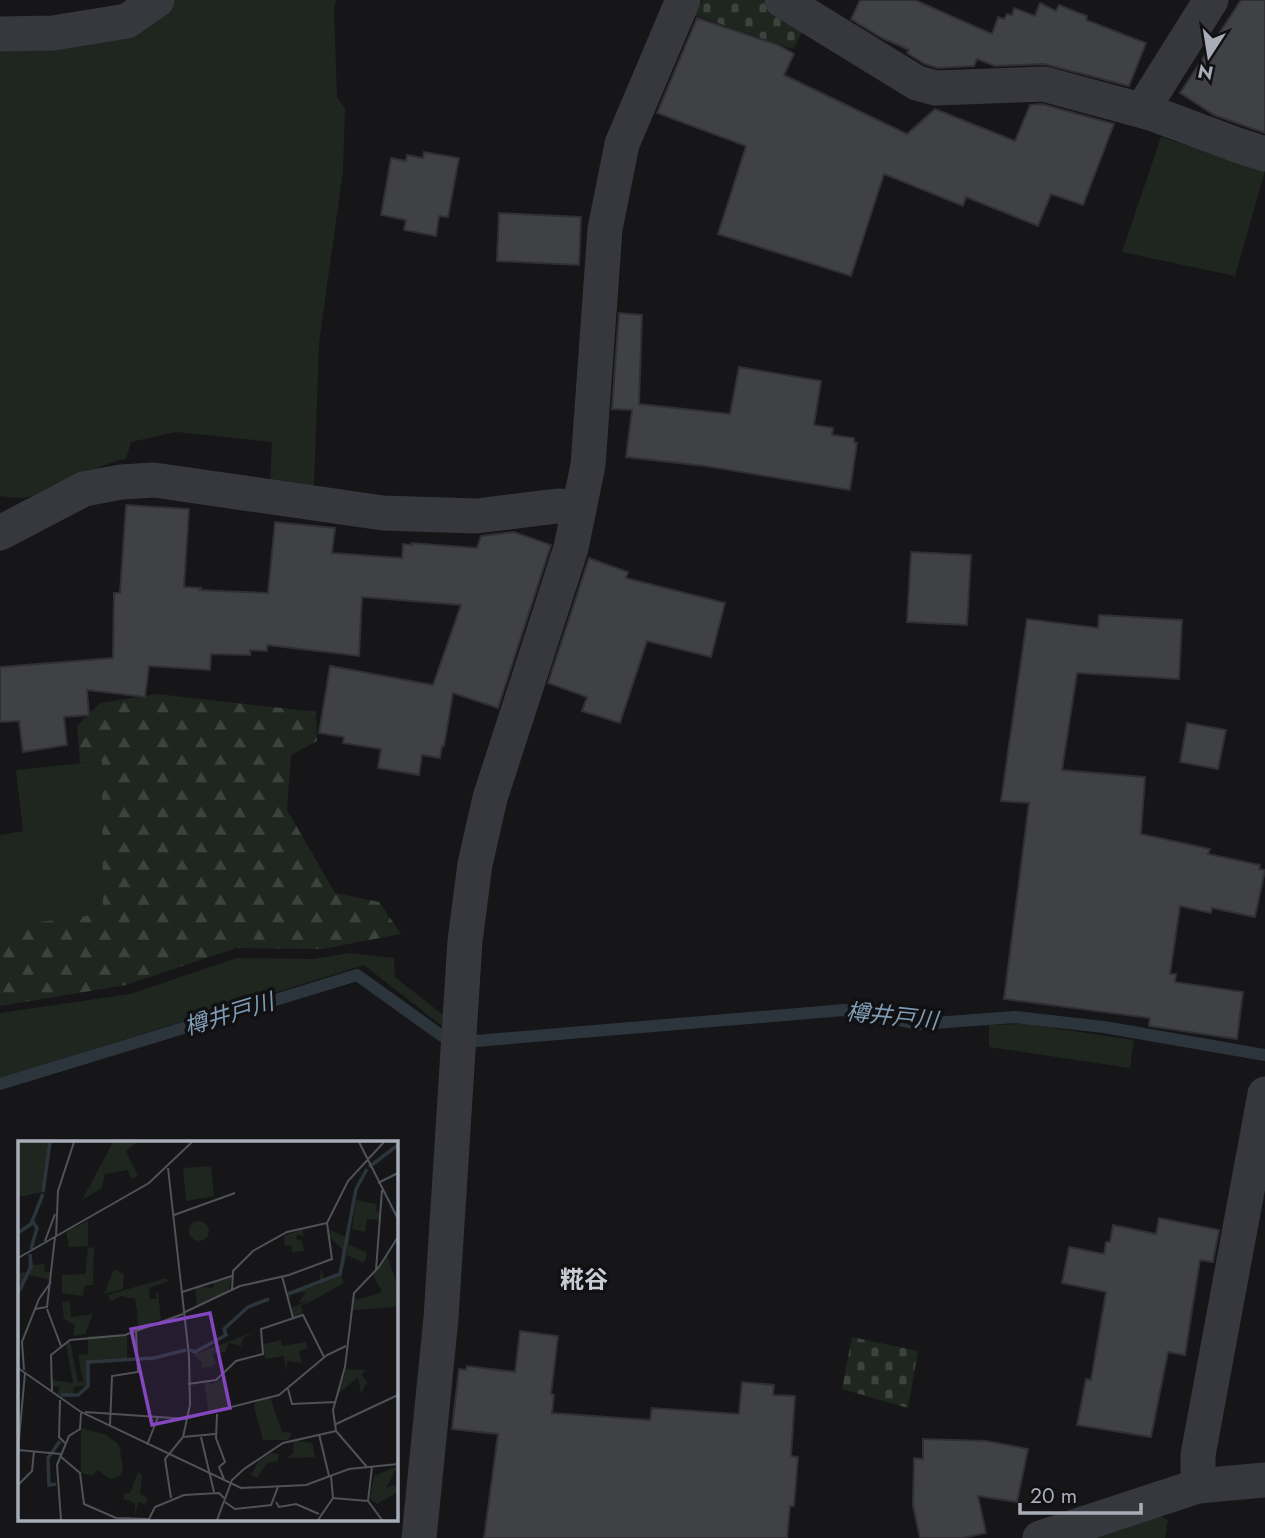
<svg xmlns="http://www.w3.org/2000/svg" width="1265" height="1538" font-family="Jost,'Noto Sans JP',sans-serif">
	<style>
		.green { fill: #1e261f }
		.forest { fill: url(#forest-firs) }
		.cemetery { fill: url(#cemetery-stones) }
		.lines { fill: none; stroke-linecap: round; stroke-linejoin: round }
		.stream { stroke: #2c353c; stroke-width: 12 }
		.building { fill: #404145; stroke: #303034; stroke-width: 2 }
		.street { stroke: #37383d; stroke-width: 35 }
		.labels { text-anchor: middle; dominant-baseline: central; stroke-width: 7; stroke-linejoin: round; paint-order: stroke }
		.water-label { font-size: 23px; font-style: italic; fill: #7f9bb3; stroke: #111113 }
		.quarter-label { font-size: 24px; font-weight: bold; fill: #c9ccd4; stroke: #111113 }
		.inset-river { fill: none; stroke: #2c353c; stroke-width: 3.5 }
		.inset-road { fill: none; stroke: #505258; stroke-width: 2 }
		.view { fill: #8446be; fill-opacity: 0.15; stroke: #8446be; stroke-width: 3.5 }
		.inset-edge { fill: none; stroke: #a8adb8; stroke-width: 3.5 }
	</style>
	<defs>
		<pattern id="forest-firs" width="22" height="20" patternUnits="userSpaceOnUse" patternTransform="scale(1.75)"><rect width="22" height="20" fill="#1e261f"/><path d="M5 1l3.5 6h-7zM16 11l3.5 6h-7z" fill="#3c433d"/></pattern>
		<pattern id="cemetery-stones" width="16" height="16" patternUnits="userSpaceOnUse" patternTransform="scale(1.75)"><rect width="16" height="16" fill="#1e261f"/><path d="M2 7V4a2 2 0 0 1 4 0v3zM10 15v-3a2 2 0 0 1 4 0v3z" fill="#3c433d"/></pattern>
	</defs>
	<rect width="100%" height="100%" fill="#161618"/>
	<g class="green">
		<path d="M176,0H336L334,9L337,97L345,108L343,171L319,343L314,487L270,483L272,442L176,432L131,442L126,459C92,465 60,492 28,497C19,499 9,497 0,496V48L164,9Z"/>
		<path d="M1161,137L1265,171L1235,276L1122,252Z"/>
		<path d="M102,761L104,915L0,927V835L23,831L16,770Z"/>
		<path d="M349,953L394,958L395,977L447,1018V1030L364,965L0,1078V1013L130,994L237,958L313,959Z"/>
		<path d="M1026,1024L1134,1040L1130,1068L989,1047V1025Z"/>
		<path d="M1150,1511L1168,1520L1165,1538H1067Z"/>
	</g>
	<path class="forest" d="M157,694L316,712L317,741L291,755L287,810L335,893L379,902L401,934L322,949L236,948L126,985L0,1006V927L103,914L102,761L80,763L77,726L100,703Z"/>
	<g class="cemetery">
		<path d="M703,0H762L780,5L807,24L793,49L694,15Z"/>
		<path d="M852,1337L918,1351L908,1408L842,1389Z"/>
	</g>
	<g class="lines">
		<g class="stream">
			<path d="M476,1041L844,1010L920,1024L1015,1017L1104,1027L1265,1055"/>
			<path d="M0,1084L357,975L442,1036"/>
		</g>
	</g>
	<g class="building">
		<path d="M860,0H915L992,34L998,17L1004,19L1007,14L1012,15L1014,8L1035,16L1040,3L1056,11L1059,5L1087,16L1086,20L1146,43L1129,86L1044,64L995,66L977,59L974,66L938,68L925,64L907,53L909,50L882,38L851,19Z"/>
		<path d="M1241,0H1265V133L1214,115L1180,93Z"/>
		<path d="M697,18L778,45L794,54L784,75L907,134L935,109L1015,141L1030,105L1042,104L1114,124L1083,205L1051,194L1038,226L966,197L963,206L884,174L851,276L718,234L746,146L657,113Z"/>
		<path d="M424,152L459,158L448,217L439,216L436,236L404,230L406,220L381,215L391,158L406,161L407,155L423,158Z"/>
		<path d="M499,213L581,217L579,265L497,261Z"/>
		<path d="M619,313L642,315L639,404L730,414L739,367L821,381L814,425L833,428L832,435L854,438V442L857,443L850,490L705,466L626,457L632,410L612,409Z"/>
		<path d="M126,505L189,509L184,587L201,588L200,590L268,593L275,522L335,528L332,553L402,558L403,544L412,545V543L477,548L481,536L514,532L551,545L498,708L453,693L444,746H442L440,758L422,755L419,775L378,768L381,749L343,743L344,737L319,733L330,666L433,685L461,605L362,597L359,656L267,645V651L250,650V655L211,654L210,670L149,666L145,697L87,690L89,715L64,717L67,745L23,752L19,721L0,722V667L113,658L114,593H120Z"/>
		<path d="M911,552L971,555L967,625L907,622Z"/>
		<path d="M589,558L628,572L626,578L725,603L711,657L647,641L620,723L582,711L587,697L548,683Z"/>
		<path d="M1099,615L1182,620L1179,679L1077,673L1062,770L1145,777L1141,834L1210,849L1208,854L1260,865L1259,869L1265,870L1255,917L1212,908L1211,913L1180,906L1170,974H1176L1175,982L1243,992L1237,1039L1149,1026L1150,1018L1004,999L1029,803L1001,801L1027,619L1098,628Z"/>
		<path d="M1187,723L1226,730L1218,769L1180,762Z"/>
		<path d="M1159,1218L1219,1230L1213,1262L1200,1260L1185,1355L1168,1352L1151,1437L1077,1425L1086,1379L1091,1380L1106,1292L1062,1283L1069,1247L1104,1254L1106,1242H1110L1113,1225L1156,1234Z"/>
		<path d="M520,1331L558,1336L551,1394L554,1395L552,1413L650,1420L652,1408L739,1414L742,1382L774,1385L773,1395L795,1396L791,1456L798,1457L794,1506H790L787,1538H484L498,1434L452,1429L459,1369L466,1370L467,1366L515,1372Z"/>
		<path d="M923,1439L987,1441L1028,1449L1017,1502L978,1496L986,1533L963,1538H920L913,1506L914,1458L923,1459Z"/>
	</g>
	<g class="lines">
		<g class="street">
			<path d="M782,0L917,83L936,88L1044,84L1151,113L1237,145L1265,154"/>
			<path d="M0,34L53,33L127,21L157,0"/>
			<path d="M1142,110L1211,0"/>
			<path d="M0,533L84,489L121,482L154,480L383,513L476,516L557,506L578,507"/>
			<path d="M1198,1486V1455L1265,1094"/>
			<path d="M419,1538L441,1318L465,941L475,864L490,798L571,548L588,465L605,229L622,144L683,0"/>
			<path d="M1040,1538L1198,1486L1265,1480"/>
		</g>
	</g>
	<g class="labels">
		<g class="water-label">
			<text transform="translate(229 1014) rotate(-17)">樽井戸川</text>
			<text transform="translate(892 1016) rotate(6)">樽井戸川</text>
		</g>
		<g class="quarter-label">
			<text x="584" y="1279">糀谷</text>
		</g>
	</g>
	<g transform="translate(18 1141)">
		<rect width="380" height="380" fill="#161618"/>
		<path d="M0,1H31L25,51L0,56ZM193,25L196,55L168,60L165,27ZM70,80V105L51,106L48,91ZM171 90a10 10 0 1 1 20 0a10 10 0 1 1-20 0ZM285,88V96L280,93L278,98L284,100L286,110L274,111L273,104L267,105L266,95ZM309,88L331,97L335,89L330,103L349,112L348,117L345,122L329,114L323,135L326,142L290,162L283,164L285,173L276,177L273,167L290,160L281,161L288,151L273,153L272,160L269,151L301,144L303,129L307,141L322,134L330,106L325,109L310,95ZM76,106L75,144H67L65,155L44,152V134L67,133L70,107ZM12,113L13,124L27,123L26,131H34L33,139L10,134L4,150L0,132L9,131ZM369,114L380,146L378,166L335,169L337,155L339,159L364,151L355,134ZM96,128L106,133L105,148L86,153ZM213,137L211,150L179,166L177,145L195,147V142ZM137,152H140L143,178L120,188L119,169L139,159ZM52,160L53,176L75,173L67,193L55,195L57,184L46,178L44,161ZM109,194V217L70,219L69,245L56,246L55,254H39L42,246L34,245V239L55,242L48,203L52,200L60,241L65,240L60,214L70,213V195ZM263,199L264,205L288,201L290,207L281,210L284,222L269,220L268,232L266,215L247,218L245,203ZM328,228L348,229L343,234L349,241L343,253L340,236L320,253ZM207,236L213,264L191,274L186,241L195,243ZM276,299L294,302L297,316L269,317L275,312ZM253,312L261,313L260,320L249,322L239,337L233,334L240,321ZM120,331L124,334L122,353L130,357L127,363L120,361L117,376V362L106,358V353L112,352Z" fill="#1e261f"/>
		<path d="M95,1H119L108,10L120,35L113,38L110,29L87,33L84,47L64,59ZM148,137L151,140L131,147L132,158H139L134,169H119L117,158L103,155L93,160L90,154ZM241,189L225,197L223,205L211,202L207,211L194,212L198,223L193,226L183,227L184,221L175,214ZM252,256L264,291L274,292L270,299H245L236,266L237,261ZM63,287L89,294L101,304L105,327L102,335L93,338L79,329L75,335L63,332ZM380,325L368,347L380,343V351L359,363L352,358L356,335Z" fill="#1e261f"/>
		<path d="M338,59L359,63L358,70L363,71L360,79L349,78L347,91L334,88Z" fill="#1e261f"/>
		<path class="inset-river" d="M351,26L380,4M25,51L32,1M0,92L13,83L25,53M13,108L19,87L15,81M0,152L13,126L12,113M270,153L322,133L338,48L349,28M172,209L177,211L208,194L206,188L230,166L251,158M43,254H60L70,245V221L136,217L168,209M38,343L31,344L30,317L42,300"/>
		<path class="inset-road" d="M341,1L380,78M150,27L171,215L172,264L165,296L147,318L153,357M360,42L380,32M156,74L217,52M38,96L40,50L56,1M27,100L37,73M0,117L131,42L174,1M358,129L364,49M264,135L275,177M214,148L215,130L235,110L269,91L309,82M164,151L214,135M17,168L29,166L37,96M29,168L43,205M165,172L222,145L271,134L314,118L309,82L330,40L366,1M0,227L63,271L223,347L288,344L331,328L380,323M6,229L4,201L21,158L33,141M170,243L198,239L218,220L245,213L243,188L285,174L306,216M270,248L274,263L317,261M34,250L33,214L52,199L107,194L165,173M42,259L41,296L47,302M67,271L169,278M199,273L198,297L207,321L201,326L206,338M170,277L261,254L309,214L328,205M92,284L94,235L120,231L118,191M316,284L380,254M301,293L311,335M165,296L197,293M183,296L196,351M129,304L140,276M0,309L7,232M0,309L43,313M42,315L62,332L66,363L98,377L131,378L137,366L166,354L201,352L206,357M349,326L318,290L315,269L327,226L336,152L361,126L380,96M313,335L315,357M0,344L14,330L16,310M350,360L354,326M207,361L217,368L253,364L260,346M258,361L261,366L278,363L301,373M43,379L39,324L51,295L62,288L63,272M199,379L214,339L226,328L265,302L318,290M300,379L315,357L350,360L364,379"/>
		<path class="view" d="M192,172L212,267L134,284L113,188Z"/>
		<rect width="380" height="380" class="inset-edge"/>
	</g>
	<g transform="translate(1209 56) rotate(192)" stroke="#111113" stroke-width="5" paint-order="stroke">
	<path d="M0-5L12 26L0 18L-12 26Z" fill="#a8adb8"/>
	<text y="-10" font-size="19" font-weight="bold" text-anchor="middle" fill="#a8adb8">N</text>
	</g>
	<path d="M1020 1503v10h121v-10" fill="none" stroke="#a8adb8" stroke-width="3.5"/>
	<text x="1030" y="1503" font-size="21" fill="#a8adb8" stroke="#111113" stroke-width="5" paint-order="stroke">20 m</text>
</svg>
